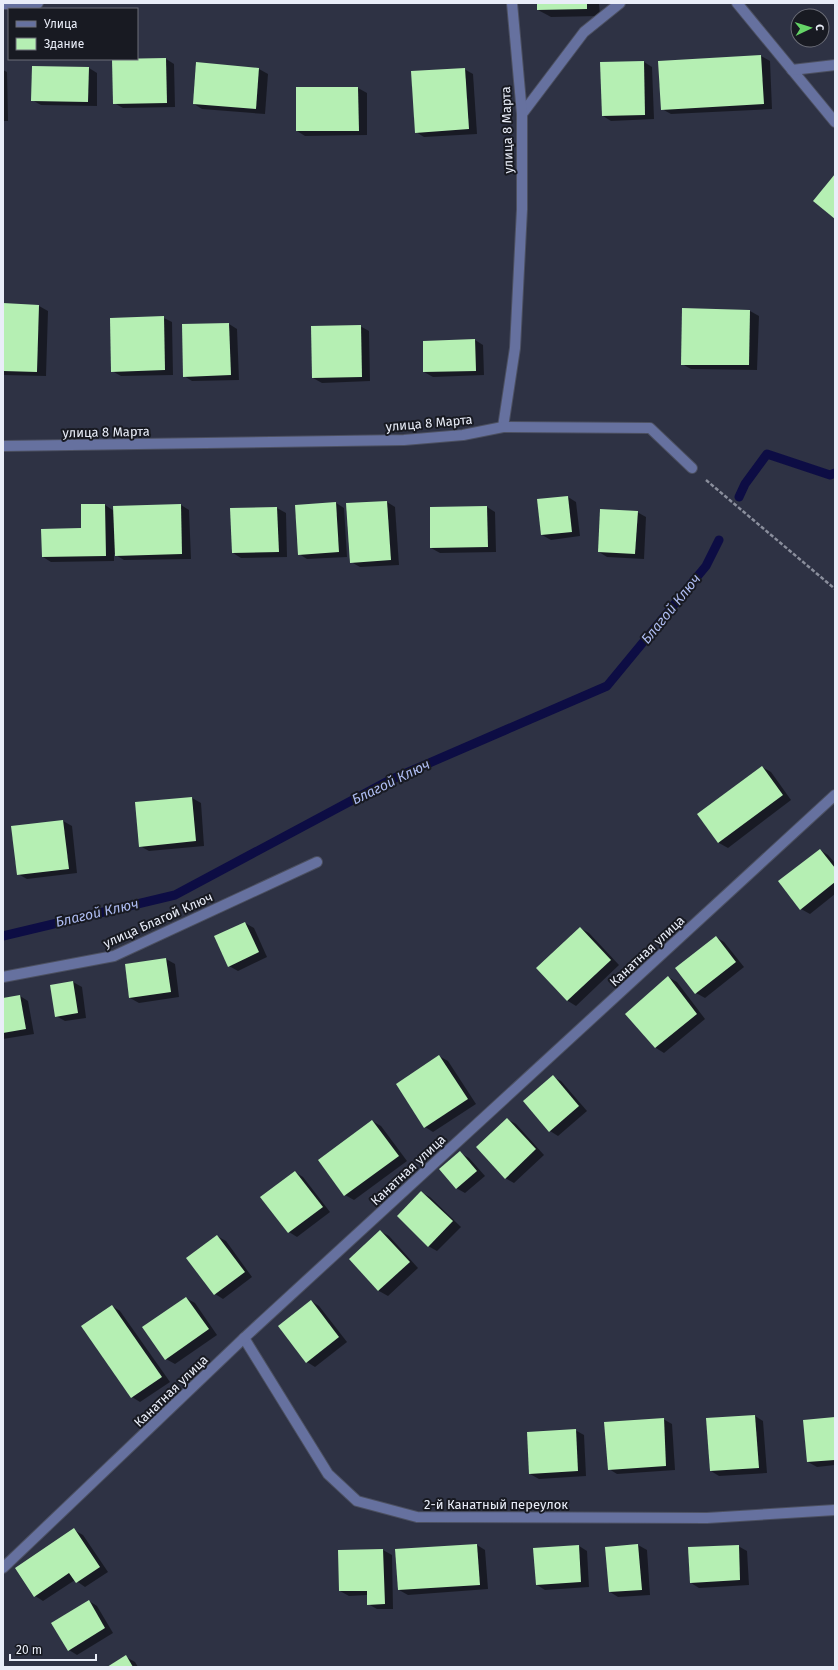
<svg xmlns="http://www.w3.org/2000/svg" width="838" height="1670" font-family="'Fira Sans',sans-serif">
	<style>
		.shadow { fill: #0007 }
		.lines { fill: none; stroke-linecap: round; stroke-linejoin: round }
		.stream { stroke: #0d0d44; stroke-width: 9 }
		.building { fill: #b5efb3 }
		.minor-casing { stroke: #4c5061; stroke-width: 12 }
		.path { stroke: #8a8e9c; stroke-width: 2.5; stroke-dasharray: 4 2; stroke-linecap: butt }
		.minor { stroke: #66719f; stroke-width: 10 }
		.labels { text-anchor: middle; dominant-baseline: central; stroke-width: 4; stroke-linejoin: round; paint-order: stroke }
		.street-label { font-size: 13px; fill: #e9edf8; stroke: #181a22 }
		.water-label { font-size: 14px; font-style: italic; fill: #aebcf2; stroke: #181a22 }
	</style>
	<rect width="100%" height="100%" fill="#2e3244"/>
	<g class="shadow">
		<path d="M538,3H599L600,16L551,17L538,10Z"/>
		<path d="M761,56L770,61L772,109L671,114L662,109Z"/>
		<path d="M166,59L174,64L175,107L123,108L114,103Z"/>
		<path d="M644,62L652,67L654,119L611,121L603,116Z"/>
		<path d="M89,68L97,73V106L41,105L32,100Z"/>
		<path d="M259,69L268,74L265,114L202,109L194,104Z"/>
		<path d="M464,69L473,74L477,134L424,137L416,132Z"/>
		<path d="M3,70L7,72L8,121H3Z"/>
		<path d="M297,88H358L367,93V135L305,136L297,131Z"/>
		<path d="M3,304L39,306L48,311L46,376L3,375Z"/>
		<path d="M750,311L759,316L757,370L691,369L682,364Z"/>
		<path d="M164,318L172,322L173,375L121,376L112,371Z"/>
		<path d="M229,324L237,329L239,380L192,381L184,376Z"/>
		<path d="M360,326L369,331L370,381L322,383L313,378Z"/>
		<path d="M475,340L483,345L484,375L433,377L424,372Z"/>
		<path d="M568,497L576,502L580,536L551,540L542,535Z"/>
		<path d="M387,502L395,507L399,565L360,567L351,562Z"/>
		<path d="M336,503L344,508L347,557L307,559L299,554Z"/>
		<path d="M105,505L114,511L181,505L189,510L191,559L124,560L114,554V561L51,562L43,557L82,529Z"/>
		<path d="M487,507L495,512L496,552L440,553L431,548Z"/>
		<path d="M277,508L286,513L287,557L241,558L233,553L232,509Z"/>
		<path d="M637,512L646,517L644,559L607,557L599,552Z"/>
		<path d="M762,767L771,772L791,800L728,848L719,843L698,815Z"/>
		<path d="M192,798L201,803L204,846L149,851L140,846Z"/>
		<path d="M63,821L72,826L77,873L27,879L18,874Z"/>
		<path d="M820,850L828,855L835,863V894L810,914L801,909Z"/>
		<path d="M245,923L254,928L267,957L238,971L229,966L216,936Z"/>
		<path d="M580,928L589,933L619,965L576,1006L568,1001L538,969Z"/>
		<path d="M716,937L724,942L744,967L705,998L696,993Z"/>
		<path d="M166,959L175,964L179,997L139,1003L130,998L126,964Z"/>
		<path d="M668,977L677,982L705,1019L664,1053L656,1048L627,1014Z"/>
		<path d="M73,982L82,987L86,1018L65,1021L56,1016Z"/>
		<path d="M20,996L28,1001L34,1034L3,1039V999Z"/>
		<path d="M439,1056L448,1061L476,1104L433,1132L425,1127Z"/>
		<path d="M553,1077L561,1081L587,1111L558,1136L550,1131Z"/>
		<path d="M507,1119L516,1124L544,1155L514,1183L505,1178Z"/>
		<path d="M372,1121L381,1126L407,1161L354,1200L345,1195L319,1160Z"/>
		<path d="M460,1153L469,1158L485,1176L465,1193L456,1188Z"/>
		<path d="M295,1172L303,1177L330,1212L297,1237L289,1232Z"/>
		<path d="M421,1192L430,1197L461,1227L437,1251L428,1246Z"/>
		<path d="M380,1231L389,1236L418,1268L388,1296L379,1291L350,1259Z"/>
		<path d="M217,1236L226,1241L252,1277L223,1299L215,1294Z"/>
		<path d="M186,1298L195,1303L217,1335L175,1364L166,1359Z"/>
		<path d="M311,1301L319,1306L347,1342L315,1367L307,1362Z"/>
		<path d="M112,1306L120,1311L170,1382L140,1402L132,1397Z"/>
		<path d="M755,1416L763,1421L767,1473L719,1476L711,1471Z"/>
		<path d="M835,1418V1465L817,1467L808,1462Z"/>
		<path d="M663,1419L672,1424L675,1470L617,1474L609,1469Z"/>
		<path d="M575,1430L584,1435L586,1476L539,1479L530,1474Z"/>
		<path d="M74,1530L83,1535L108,1572L85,1587L75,1580L43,1601L35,1596Z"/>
		<path d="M477,1545L485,1550L488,1589L408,1595L399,1590Z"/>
		<path d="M638,1545L647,1550L650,1595L618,1597L610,1592L606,1548Z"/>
		<path d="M579,1546L587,1551L589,1587L545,1590L537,1585Z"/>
		<path d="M738,1546L747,1551L749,1585L699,1588L691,1583Z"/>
		<path d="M383,1550L392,1555L393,1609H377L368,1604V1595L349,1596L340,1591L339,1551Z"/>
		<path d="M89,1601L97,1606L113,1633L77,1655L69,1650Z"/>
		<path d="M126,1657L135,1662L138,1667H109Z"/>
	</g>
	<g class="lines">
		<g class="stream">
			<path d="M739,497L745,484L767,454L830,475L835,473"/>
			<path d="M3,936L175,895L390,780L607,686L706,566L719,540"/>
		</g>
	</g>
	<g class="building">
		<path d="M537,3H587V9L537,10Z"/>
		<path d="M761,55L764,104L661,110L658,61Z"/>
		<path d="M166,58L167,103L113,104L112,59Z"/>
		<path d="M644,61L645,115L602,116L600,62Z"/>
		<path d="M196,62L259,68L256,109L193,104Z"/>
		<path d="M32,66L89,67L88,102L31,101Z"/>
		<path d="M465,68L469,129L415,133L411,71Z"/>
		<path d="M296,87H358L359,131H296Z"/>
		<path d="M835,174V219L813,201Z"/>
		<path d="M3,303L39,305L37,372L3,371Z"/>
		<path d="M682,308L750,310L749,365H681Z"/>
		<path d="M164,316L165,370L111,372L110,318Z"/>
		<path d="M229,323L231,375L183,377L182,324Z"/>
		<path d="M361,325L362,377L312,378L311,326Z"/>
		<path d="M475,339L476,371L423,372V341Z"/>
		<path d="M568,496L572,532L541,535L537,499Z"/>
		<path d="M387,501L391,560L350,563L346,503Z"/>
		<path d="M336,502L339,552L298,555L295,505Z"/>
		<path d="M81,504H105L106,556L42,557L41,529L81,528Z"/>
		<path d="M181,504L182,554L115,556L113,506Z"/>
		<path d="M487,506L488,547L430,548V507Z"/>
		<path d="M277,507L279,552L232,553L230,508Z"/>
		<path d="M600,509L638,511L635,554L598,552Z"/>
		<path d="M762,766L783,795L718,843L697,814Z"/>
		<path d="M192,797L196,841L139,847L135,802Z"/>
		<path d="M63,820L69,869L17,875L11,826Z"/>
		<path d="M820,849L835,868V882L800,910L778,881Z"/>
		<path d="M245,922L259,952L228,967L214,936Z"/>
		<path d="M580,927L611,960L567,1001L536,968Z"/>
		<path d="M716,936L736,962L695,994L675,968Z"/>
		<path d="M166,958L171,992L129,998L125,964Z"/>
		<path d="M668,976L697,1014L655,1048L625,1014Z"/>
		<path d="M73,981L78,1013L55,1017L50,985Z"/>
		<path d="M20,995L26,1029L3,1033V998Z"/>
		<path d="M439,1055L468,1099L424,1128L396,1084Z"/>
		<path d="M553,1075L579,1106L549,1132L523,1101Z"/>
		<path d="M507,1118L536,1149L505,1179L476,1147Z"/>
		<path d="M372,1120L399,1156L344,1196L318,1160Z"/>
		<path d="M460,1151L477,1171L456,1189L439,1169Z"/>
		<path d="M295,1171L323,1207L288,1233L260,1197Z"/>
		<path d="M421,1191L453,1221L428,1247L397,1216Z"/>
		<path d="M380,1230L410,1262L378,1291L349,1259Z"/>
		<path d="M217,1235L245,1272L214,1295L186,1258Z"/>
		<path d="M186,1297L209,1329L165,1360L142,1327Z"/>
		<path d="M311,1300L339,1337L306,1363L278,1326Z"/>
		<path d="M112,1305L162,1377L131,1398L81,1326Z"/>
		<path d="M755,1415L759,1468L710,1471L706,1418Z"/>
		<path d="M835,1417V1460L807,1462L803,1420Z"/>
		<path d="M664,1418L666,1466L608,1470L604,1422Z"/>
		<path d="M576,1429L578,1471L529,1474L527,1432Z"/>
		<path d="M74,1528L100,1567L76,1583L69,1573L34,1597L15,1568Z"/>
		<path d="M477,1544L480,1585L398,1590L395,1549Z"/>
		<path d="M638,1544L642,1590L609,1592L605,1547Z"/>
		<path d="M579,1545L581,1582L536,1585L533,1548Z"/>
		<path d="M739,1545L740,1580L690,1583L688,1547Z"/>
		<path d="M383,1549L385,1604L367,1605V1591H339L338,1550Z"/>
		<path d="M89,1600L105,1628L68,1651L51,1623Z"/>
		<path d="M126,1655L133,1667H107Z"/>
	</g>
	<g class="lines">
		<defs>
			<g id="minor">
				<path d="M737,3L835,122"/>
				<path d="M3,4L38,3"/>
				<path d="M792,70L835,65"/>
				<path d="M522,114L584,32L620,3"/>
				<path d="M503,427L515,348L522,209V114L512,3"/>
				<path d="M3,446L404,440L463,435L503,427L650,428L692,468"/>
				<path d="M3,977L114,956L317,862"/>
				<path d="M244,1338L328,1474L357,1501L417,1517L707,1518L835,1510"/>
				<path d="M3,1568L244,1338L835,795"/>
			</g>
		</defs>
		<use href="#minor" class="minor-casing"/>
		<path class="path" d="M706,480L835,589"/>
		<use href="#minor" class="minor"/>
	</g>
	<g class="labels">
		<g class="street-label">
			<text transform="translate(507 130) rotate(-92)">улица 8 Марта</text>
			<text transform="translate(429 423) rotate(-5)">улица 8 Марта</text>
			<text transform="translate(106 432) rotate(-1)">улица 8 Марта</text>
			<text transform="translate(158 920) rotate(-24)">улица Благой Ключ</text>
			<text transform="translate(647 951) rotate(-43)">Канатная улица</text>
			<text transform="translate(408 1170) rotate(-43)">Канатная улица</text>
			<text transform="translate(171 1391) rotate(-44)">Канатная улица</text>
			<text x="496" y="1504">2-й Канатный переулок</text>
		</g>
		<g class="water-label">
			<text transform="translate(671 609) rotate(-51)">Благой Ключ</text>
			<text transform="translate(391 782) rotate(-26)">Благой Ключ</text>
			<text transform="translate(97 913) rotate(-13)">Благой Ключ</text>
		</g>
	</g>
	<rect width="838" height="1670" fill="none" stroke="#e9edf8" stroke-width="8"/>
	<rect x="8" y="8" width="130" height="52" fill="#181a22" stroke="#6c6e78"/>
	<rect x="16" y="21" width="20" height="6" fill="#66719f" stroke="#6c6e78"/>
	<text x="44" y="28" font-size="12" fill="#e9edf8">Улица</text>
	<rect x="16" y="38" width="20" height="12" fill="#b5efb3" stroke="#6c6e78"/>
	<text x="44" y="48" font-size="12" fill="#e9edf8">Здание</text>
	<g transform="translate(810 28) rotate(86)"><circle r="19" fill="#181a22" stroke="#6c6e78"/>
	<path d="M0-3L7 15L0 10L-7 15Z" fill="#65d467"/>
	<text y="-6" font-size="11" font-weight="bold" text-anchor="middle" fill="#e9edf8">С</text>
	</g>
	<path d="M10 1654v6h86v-6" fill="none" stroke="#e9edf8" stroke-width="2"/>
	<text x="16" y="1654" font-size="12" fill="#e9edf8" stroke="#181a22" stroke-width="3" paint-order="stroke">20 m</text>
</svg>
